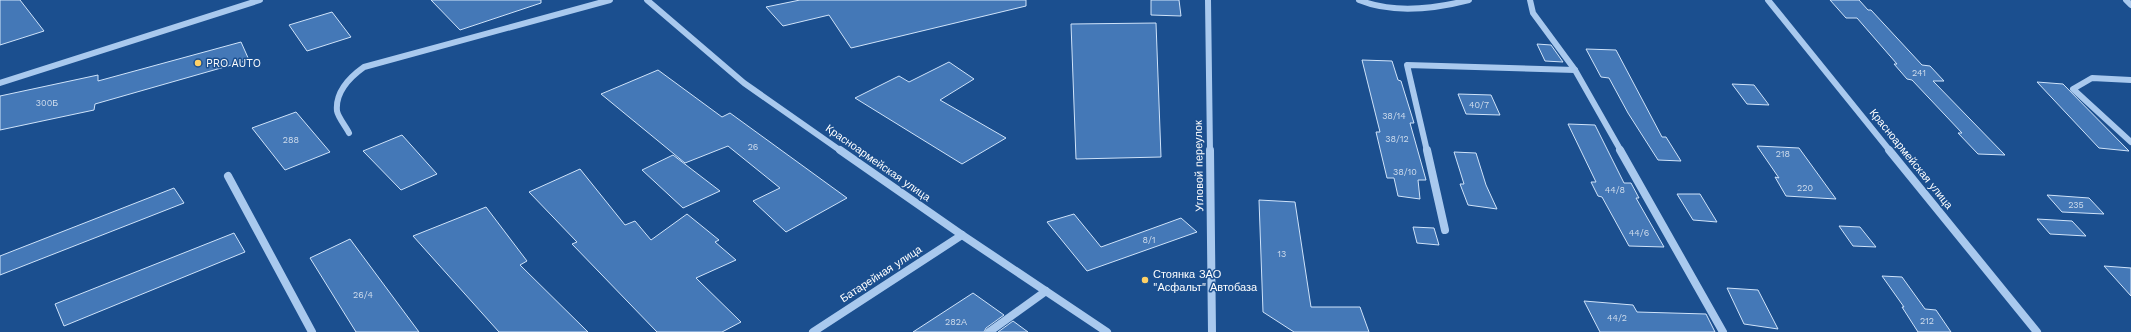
<svg xmlns="http://www.w3.org/2000/svg" width="2131" height="332" font-family="'Work Sans',sans-serif">
	<style>
		.building { fill: #4478b7; stroke: #cfe3fa }
		.lines { fill: none; stroke-linecap: round; stroke-linejoin: round }
		.minor-far1 { stroke: #a9c9ee; stroke-width: 6 }
		.minor { stroke: #a9c9ee; stroke-width: 8 }
		.poi-dot { fill: #ffd166; stroke: #1b4f8f; stroke-width: 1.5 }
		.labels { text-anchor: middle; dominant-baseline: central; stroke-width: 3; stroke-linejoin: round; paint-order: stroke }
		.number-label { font-size: 9px; fill: #d0dded }
		.poi-label { font-size: 11px; fill: #fff; stroke: #1b4f8f; text-anchor: start }
		.street-label { font-size: 11px; fill: #fff; stroke: #1b4f8f }
	</style>
	<rect width="100%" height="100%" fill="#1b4f8f"/>
	<g class="building">
		<path d="M0,0H20L44,31L0,45Z"/>
		<path d="M431,0H541V3L460,30Z"/>
		<path d="M800,0H1026V6L851,48L829,15L783,26L766,7Z"/>
		<path d="M1151,0H1179L1181,16L1151,15Z"/>
		<path d="M1830,0H1859L1868,10H1871L1922,65L1930,66L1944,81H1933L2005,155L1978,154L1958,133H1962L1912,80L1907,79L1894,64H1897L1857,18H1846Z"/>
		<path d="M332,12L351,37L307,51L289,25Z"/>
		<path d="M1156,23L1161,157L1076,159L1071,24Z"/>
		<path d="M241,42L249,60L95,104L94,110L0,130V96L98,75V81Z"/>
		<path d="M1537,44L1551,45L1563,62L1545,61Z"/>
		<path d="M1586,49L1616,50L1662,137H1666L1681,161L1658,160L1628,113L1609,78L1601,77Z"/>
		<path d="M1362,60L1392,61L1398,80L1401,81L1414,123H1410L1426,180H1418L1420,199L1398,196L1394,178H1387L1376,132H1380Z"/>
		<path d="M949,62L974,79L940,100L1006,138L962,164L855,98L899,76L909,82Z"/>
		<path d="M658,70L722,117L730,113L847,198L786,232L753,201L780,188L728,146L685,163L601,94Z"/>
		<path d="M2037,82L2063,84L2129,151L2099,148Z"/>
		<path d="M1732,84L1754,85L1769,105L1747,104Z"/>
		<path d="M1458,94L1491,95L1500,115L1466,114Z"/>
		<path d="M296,112L330,152L285,170L252,128Z"/>
		<path d="M1568,124L1595,125L1624,183H1631L1639,198H1636L1664,247L1629,246L1602,197L1598,196L1591,182H1596Z"/>
		<path d="M402,135L437,174L401,190L363,151Z"/>
		<path d="M1757,146L1799,148L1836,199L1786,196L1775,177L1779,178Z"/>
		<path d="M1454,152L1476,153L1486,185L1497,209L1468,205L1460,184H1464Z"/>
		<path d="M673,155L720,191L683,208L642,170Z"/>
		<path d="M580,169L625,225L635,221L651,240L687,214L719,240L715,242L736,260L696,278L741,322L722,332H657L572,244L577,242L529,192Z"/>
		<path d="M174,188L184,203L0,275V256Z"/>
		<path d="M1677,194H1700L1717,222L1693,220Z"/>
		<path d="M2047,195L2089,198L2104,214L2062,212Z"/>
		<path d="M1259,200L1295,202L1311,307H1360L1369,332H1294L1263,312Z"/>
		<path d="M486,207L527,261L520,265L588,332H499L413,236Z"/>
		<path d="M1074,214L1101,247L1181,218L1197,232L1087,271L1047,222Z"/>
		<path d="M2037,219L2072,221L2086,236L2050,234Z"/>
		<path d="M1839,226L1860,227L1876,247L1853,246Z"/>
		<path d="M1413,227L1434,228L1439,245L1417,243Z"/>
		<path d="M234,233L245,252L64,326L55,304Z"/>
		<path d="M350,239L419,332H356L310,258Z"/>
		<path d="M2104,266L2131,268V296Z"/>
		<path d="M1882,276L1902,277L1925,309L1936,310L1951,332H1918L1902,307H1904Z"/>
		<path d="M1727,288L1758,290L1778,329L1744,324Z"/>
		<path d="M973,293L1004,315L986,328L984,332H913Z"/>
		<path d="M1584,301L1633,305L1637,312L1706,314L1715,332H1600Z"/>
		<path d="M1013,321L1028,332H998Z"/>
	</g>
	<g class="lines">
		<g class="minor-far1">
			<path d="M647,0L744,83L841,151"/>
			<path d="M1208,0L1210,151"/>
			<path d="M1359,0C1393,14 1434,9 1469,0"/>
			<path d="M1530,0L1533,13L1575,70L1621,151"/>
			<path d="M1768,0L1890,151"/>
			<path d="M2126,0L2131,5"/>
			<path d="M2131,80L2092,78L2073,89L2131,142"/>
			<path d="M0,83L260,0"/>
			<path d="M349,133C346,127 338,117 337,111C335,91 350,77 364,67L610,0"/>
			<path d="M1427,151L1407,65L1575,70"/>
		</g>
		<g class="minor">
			<path d="M840,150L962,235L1107,332"/>
			<path d="M1210,150L1212,332"/>
			<path d="M1427,150L1445,230"/>
			<path d="M1620,150L1723,332"/>
			<path d="M1889,150L2037,332"/>
			<path d="M228,176L312,332"/>
			<path d="M813,332L962,235"/>
			<path d="M989,332L1046,291"/>
		</g>
	</g>
	<g class="poi-dot">
		<circle cx="198" cy="63" r="4"/>
		<circle cx="1145" cy="280" r="4"/>
	</g>
	<g class="labels">
		<g class="number-label">
			<text x="1919" y="73">241</text>
			<text x="47" y="103">300Б</text>
			<text x="1479" y="105">40/7</text>
			<text x="1394" y="116">38/14</text>
			<text x="1397" y="139">38/12</text>
			<text x="291" y="140">288</text>
			<text x="753" y="147">26</text>
			<text x="1783" y="154">218</text>
			<text x="1405" y="172">38/10</text>
			<text x="1805" y="188">220</text>
			<text x="1615" y="190">44/8</text>
			<text x="2076" y="205">235</text>
			<text x="1639" y="233">44/6</text>
			<text x="1149" y="240">8/1</text>
			<text x="1282" y="254">13</text>
			<text x="363" y="295">26/4</text>
			<text x="1617" y="318">44/2</text>
			<text x="1927" y="321">212</text>
			<text x="956" y="322">282А</text>
		</g>
		<g class="poi-label">
			<text x="206" y="63">PRO AUTO</text>
			<text x="1153" y="274">Стоянка ЗАО<tspan x="1153" dy="13">"Асфальт" Автобаза</tspan></text>
		</g>
		<g class="street-label">
			<text transform="translate(1911 159) rotate(51)">Красноармейская улица</text>
			<text transform="translate(878 163) rotate(35)">Красноармейская улица</text>
			<text transform="translate(1199 166) rotate(-91)">Угловой переулок</text>
			<text transform="translate(881 274) rotate(-33)">Батарейная улица</text>
		</g>
	</g>
</svg>
